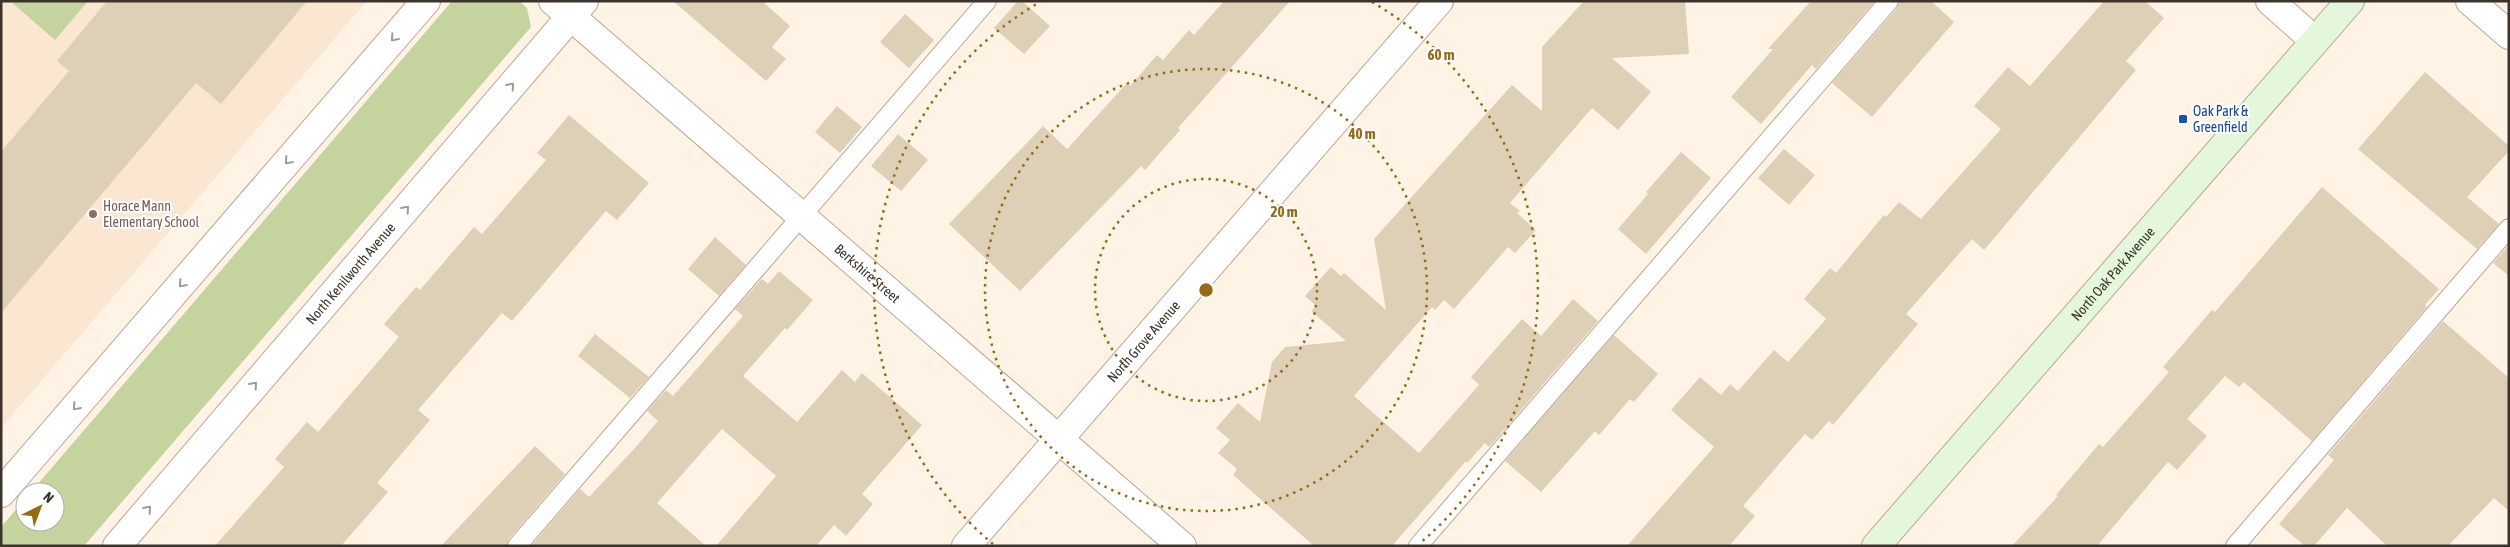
<svg xmlns="http://www.w3.org/2000/svg" width="2510" height="547" font-family="'Asap Condensed',sans-serif">
	<style>
		.built { fill: #fbe7d1 }
		.green { fill: #c5d39e }
		.building { fill: #decfb7 }
		.lines { fill: none; stroke-linecap: round; stroke-linejoin: round }
		.lane-casing { stroke: #b9a793; stroke-width: 20 }
		.street-casing { stroke: #b9a793; stroke-width: 30 }
		.secondary-casing { stroke: #b9a793; stroke-width: 30 }
		.lane { stroke: #fff; stroke-width: 18 }
		.street { stroke: #fff; stroke-width: 28 }
		.secondary { stroke: #e4f6db; stroke-width: 28 }
		.oneway { stroke: #9e9a96 }
		.ring { fill: none; stroke: #966a17; stroke-width: 2.5; stroke-dasharray: 2.5 5 }
		.transit-dot { fill: #1a4fb4; stroke: #fff; stroke-width: 2 }
		.education-dot { fill: #8d6e63; stroke: #fff; stroke-width: 2 }
		.labels { text-anchor: middle; dominant-baseline: central; stroke-width: 4; stroke-linejoin: round; paint-order: stroke }
		.transit-label { font-size: 14px; fill: #164399; stroke: #fff; text-anchor: start }
		.education-label { font-size: 14px; fill: #785e54; stroke: #fff; text-anchor: start }
		.street-label { font-size: 14px; fill: #3c342c; stroke: #fff }
		.centre { fill: #966a17; stroke: #fff; stroke-width: 2.5 }
		.ring-label { font-size: 15px; text-anchor: middle; font-weight: bold; fill: #966a17; stroke: #fff; stroke-width: 4; stroke-linejoin: round; paint-order: stroke }
	</style>
	<rect width="100%" height="100%" fill="#fff3e6"/>
	<path class="built" d="M1,1H367L1,428Z"/>
	<g class="green">
		<path d="M10,1H88L55,40Z"/>
		<path d="M452,1H519L527,8L531,27L84,546H1V527L25,499V522H55V492H31Z"/>
	</g>
	<g class="building">
		<path d="M107,1H307L221,104L196,83L1,313V152L69,71L57,61Z"/>
		<path d="M673,1H762L790,26L772,47L786,59L766,81Z"/>
		<path d="M1018,1H1022L1050,26L1024,54L994,28Z"/>
		<path d="M1224,1H1290L1178,128L1180,130L1145,170L1141,166L1020,291L949,224L1043,126L1067,149L1127,83L1130,86L1157,55L1163,60L1189,30L1194,35Z"/>
		<path d="M1584,1H1685L1689,54L1612,58L1651,92L1618,130L1592,108L1510,203L1520,211L1517,213L1536,230L1515,253L1508,247L1454,309L1444,300L1435,310L1432,307L1354,396L1419,453L1479,385L1471,377L1522,319L1541,336L1573,299L1598,321L1489,447L1485,443L1467,463L1466,461L1392,546H1314L1233,475L1237,469L1218,453L1230,440L1216,428L1238,403L1260,422L1272,362L1285,347L1346,341L1311,311L1316,306L1305,296L1331,267L1341,276L1344,273L1386,310L1374,239L1512,85L1542,111V47Z"/>
		<path d="M1811,1H1875L1816,69L1812,65L1761,124L1731,97L1773,49H1768Z"/>
		<path d="M1899,1H1931L1954,22L1872,117L1832,83L1897,8Z"/>
		<path d="M2104,1H2145L2164,18L2126,61L2136,70L1984,250L1972,239L1906,314L1918,324L1833,425L1829,421L1812,440L1805,434L1743,506L1755,516L1729,546H1627L1714,447L1671,410L1700,377L1721,395L1730,384L1738,391L1774,350L1788,362L1826,319L1804,299L1830,268L1836,273L1884,215L1886,217L1899,202L1921,219L2001,129L1974,106L2008,67L2030,86Z"/>
		<path d="M905,14L934,40L909,68L880,42Z"/>
		<path d="M2425,72L2509,146V151L2467,197L2499,224L2477,249L2358,149Z"/>
		<path d="M837,106L862,127L840,153L815,132Z"/>
		<path d="M569,115L649,183L617,220L606,211L512,321L502,313L418,410L430,420L377,483L388,492L341,546H215L284,467L275,459L307,422L318,432L399,337L384,324L416,287L420,290L474,227L482,234L546,160L537,153Z"/>
		<path d="M898,134L928,160L901,191L871,166Z"/>
		<path d="M1784,149L1815,175L1789,205L1758,178Z"/>
		<path d="M1681,152L1711,178L1646,254L1618,229L1648,194L1646,192Z"/>
		<path d="M2322,187L2439,289L2425,305L2427,307L2312,441L2244,382L2239,387L2225,376L2187,419L2207,436L2177,470L2168,462L2097,546H2012L2058,496L2056,495L2099,444L2103,447L2169,372L2163,367L2212,310L2215,312Z"/>
		<path d="M715,237L746,265L719,296L688,269Z"/>
		<path d="M2509,245V276L2493,263Z"/>
		<path d="M779,271L813,300L787,330L785,328L743,376L797,422L842,370L855,382L862,373L922,425L862,494L873,504L846,536L834,525L816,546H716L776,476L722,429L657,503L706,546H531L580,489L589,497L634,449L658,421L647,411L666,390L673,396L743,316L735,309L762,279L768,284Z"/>
		<path d="M2443,321L2509,378V511L2494,498L2448,546H2387L2347,508L2314,546H2305L2279,524L2334,460L2328,455Z"/>
		<path d="M595,334L649,377L630,398L578,356Z"/>
		<path d="M1614,335L1658,374L1634,402L1630,399L1599,435L1595,431L1541,492L1505,461Z"/>
		<path d="M535,446L565,474L509,539L507,546H441Z"/>
	</g>
	<g class="lines">
		<defs>
			<g id="lane">
				<path d="M517,546L987,1"/>
				<path d="M1418,546L1889,1"/>
				<path d="M2235,546L2509,228"/>
			</g>
			<g id="street">
				<path id="s1" d="M553,1L1182,546"/>
				<path d="M2270,1L2315,41"/>
				<path d="M2470,1L2509,35"/>
				<path d="M1,493L426,1"/>
				<path id="s2" d="M117,546L584,1"/>
				<path id="s3" d="M966,546L1439,1"/>
			</g>
			<g id="secondary">
				<path id="s4" d="M1876,546L2350,1"/>
			</g>
		</defs>
		<use href="#lane" class="lane-casing"/>
		<use href="#street" class="street-casing"/>
		<use href="#secondary" class="secondary-casing"/>
		<use href="#lane" class="lane"/>
		<use href="#street" class="street"/>
		<use href="#secondary" class="secondary"/>
	</g>
	<defs><path id="oneway-chevron" d="M-2-3.5L2.5 0L-2 3.5" fill="none" stroke-width="1.6" stroke-linecap="round" stroke-linejoin="round" transform="scale(1.25)"/></defs>
	<g class="oneway">
		<use href="#oneway-chevron" transform="translate(394 38) rotate(131)"/>
		<use href="#oneway-chevron" transform="translate(511 86) rotate(-49)"/>
		<use href="#oneway-chevron" transform="translate(288 161) rotate(131)"/>
		<use href="#oneway-chevron" transform="translate(406 209) rotate(-49)"/>
		<use href="#oneway-chevron" transform="translate(182 284) rotate(131)"/>
		<use href="#oneway-chevron" transform="translate(254 385) rotate(-49)"/>
		<use href="#oneway-chevron" transform="translate(76 407) rotate(131)"/>
		<use href="#oneway-chevron" transform="translate(148 509) rotate(-49)"/>
	</g>
	<g class="ring">
		<circle cx="1206" cy="290" r="111"/>
		<circle cx="1206" cy="290" r="221"/>
		<path d="M993 544A332 332 0 0 1 1040 2M1372 2A332 332 0 0 1 1419 544"/>
	</g>
	<rect class="transit-dot" x="2178" y="114" width="10" height="10" rx="2.5"/>
	<circle class="education-dot" cx="93" cy="214" r="5"/>
	<g class="labels">
		<g class="transit-label">
			<text x="2193" y="111">Oak Park &amp;<tspan x="2193" dy="16">Greenfield</tspan></text>
		</g>
		<g class="education-label">
			<text x="103" y="206">Horace Mann<tspan x="103" dy="16">Elementary School</tspan></text>
		</g>
		<g class="street-label">
			<text stroke="none"><textPath href="#s4" startOffset="361">North Oak Park Avenue</textPath></text>
			<text stroke="none"><textPath href="#s2" startOffset="359">North Kenilworth Avenue</textPath></text>
			<text stroke="none"><textPath href="#s1" startOffset="416">Berkshire Street</textPath></text>
			<text stroke="none"><textPath href="#s3" startOffset="271">North Grove Avenue</textPath></text>
		</g>
	</g>
	<circle cx="1206" cy="290" r="8" class="centre"/>
	<g class="ring-label">
		<text x="1441" y="60">60 m</text>
		<text x="1362" y="139">40 m</text>
		<text x="1284" y="217">20 m</text>
	</g>
	<rect width="2510" height="547" fill="none" stroke="#3c342c" stroke-width="5"/>
	<g transform="translate(40 507) rotate(42)"><circle r="24" fill="#ffffff" stroke="#b1aeab"/>
	<path d="M0-4L9 19L0 12L-9 19Z" fill="#966a17"/>
	<text y="-8" font-size="14" font-weight="bold" text-anchor="middle" fill="#3c342c">N</text>
	</g>
</svg>
